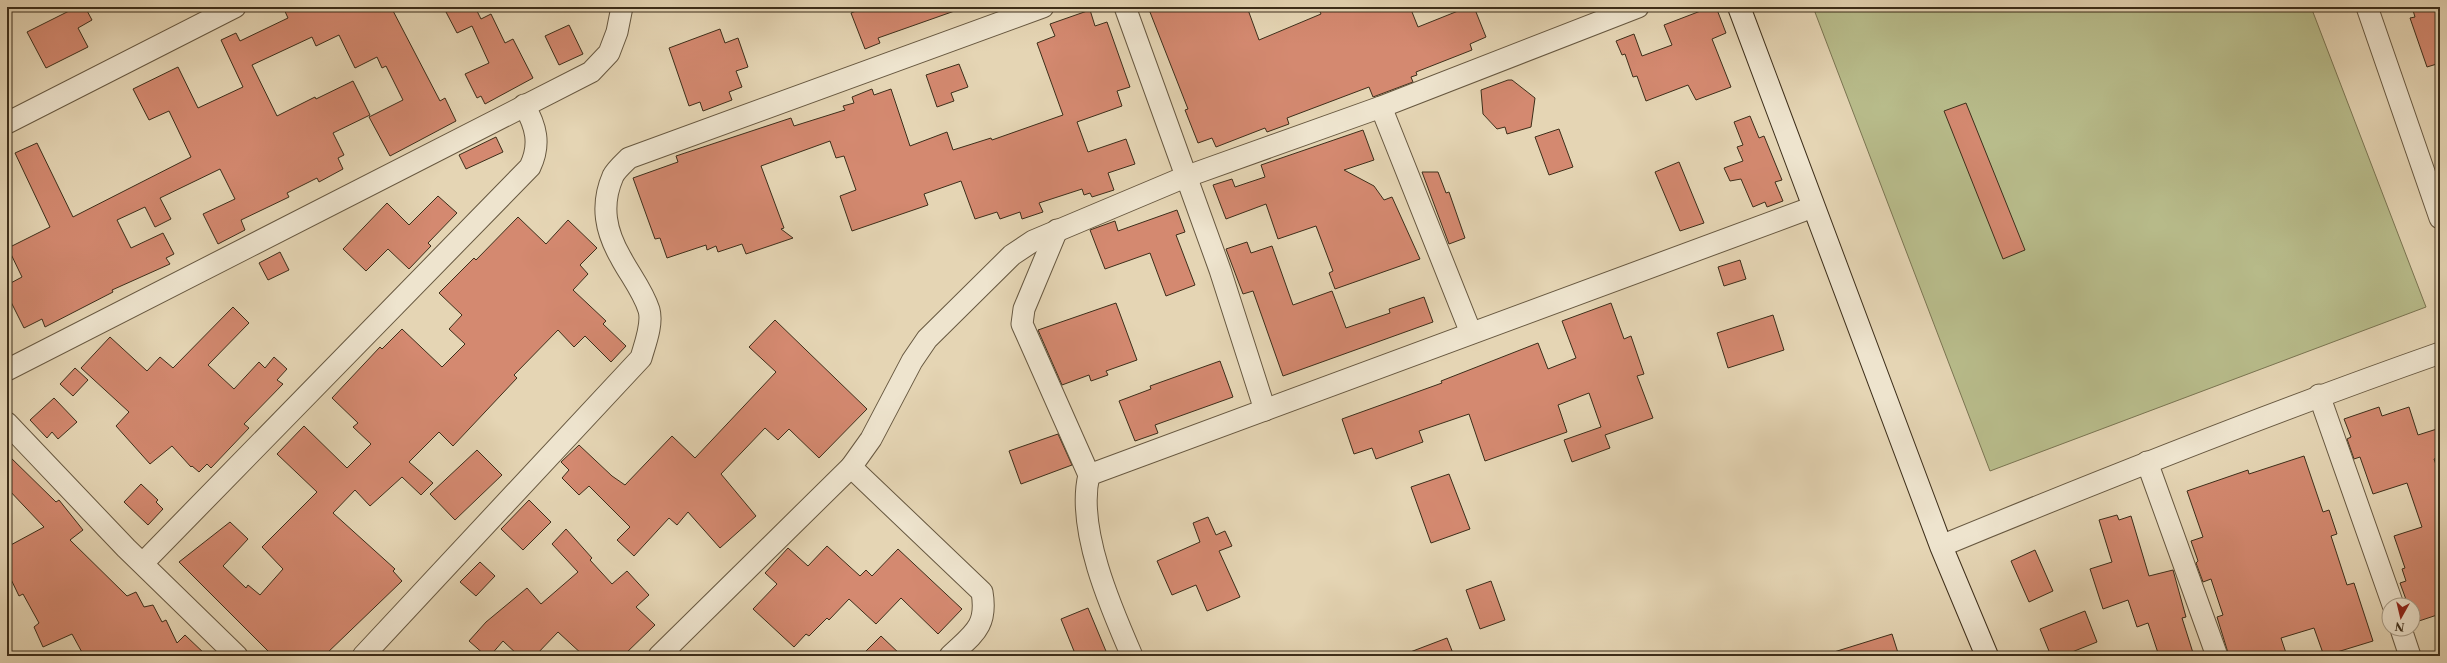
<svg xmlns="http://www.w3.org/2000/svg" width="2447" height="663" font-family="'Libre Caslon Text',serif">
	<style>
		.green { fill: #b8bc8b; stroke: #7a7552 }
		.building { fill: #d48970; stroke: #3d2e1a }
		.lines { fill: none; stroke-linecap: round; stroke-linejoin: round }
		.street-casing { stroke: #675840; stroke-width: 23 }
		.secondary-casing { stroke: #3d2e1a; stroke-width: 24 }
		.street { stroke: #eee4ce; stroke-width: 21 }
		.secondary { stroke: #eee4ce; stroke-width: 22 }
	</style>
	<rect width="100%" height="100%" fill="#e5d5b4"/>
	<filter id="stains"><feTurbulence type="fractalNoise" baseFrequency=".005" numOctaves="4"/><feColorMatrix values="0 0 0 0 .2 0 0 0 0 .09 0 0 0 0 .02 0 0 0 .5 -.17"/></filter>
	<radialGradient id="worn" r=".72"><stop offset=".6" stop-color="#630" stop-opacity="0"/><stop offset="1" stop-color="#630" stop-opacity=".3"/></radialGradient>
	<path class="green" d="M1813,7H2311L2426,307L1990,471Z"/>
	<g class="building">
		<path d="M77,7H85L92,20L78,28L88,47L46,68L27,32Z"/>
		<path d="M283,7H391L440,101L445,98L456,121L390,156L369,117L403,100L386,66L382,68L377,57L355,68L339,35L316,46L312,37L252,65L277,116L315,97L316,99L353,81L370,115L333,133L344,155L338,158L343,169L319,182L317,178L287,193L289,197L241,220L245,230L218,244L203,214L235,199L220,169L160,198L171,219L155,227L145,207L117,220L131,248L163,233L174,254L166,258L170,264L112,290L113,292L45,327L42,319L24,328L7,294V285L22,277L8,248L50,227L15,153L37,143L73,217L191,157L169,111L149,120L133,89L178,67L198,108L243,87L221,40L236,33L240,41L288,18Z"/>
		<path d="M456,7H475L481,19L491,14L505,43L513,39L533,78L485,104L481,96L477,98L465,74L489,63L472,26L457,33L446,12Z"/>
		<path d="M866,7H963V8L878,38L880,43L865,49L851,13Z"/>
		<path d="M1148,7H1247L1259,40L1321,14L1318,7H1410L1418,27L1468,7H1474L1486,37L1470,44L1472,50L1416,72L1417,75L1411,77L1413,82L1373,97L1369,87L1287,118L1289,124L1267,132L1265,128L1216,147L1212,138L1198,143L1185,110L1188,109Z"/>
		<path d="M1711,7H1716L1726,33L1712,39L1731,87L1696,100L1688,85L1646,101L1637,76L1633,77L1625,54L1622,55L1616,41L1634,34L1642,56L1672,45L1664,25Z"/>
		<path d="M2412,7H2440V63L2427,67L2410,18L2415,17Z"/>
		<path d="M1090,10L1095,26L1107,22L1130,87L1117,91L1122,106L1077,122L1088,152L1126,139L1135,164L1108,173L1114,190L1092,197L1090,193L1084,195L1082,189L1039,203L1043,212L1022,219L1020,212L1000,219L997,212L975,219L961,181L924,194L928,205L852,231L840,196L856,190L844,156L836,158L830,141L761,166L784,228L781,229L793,238L746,254L742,244L718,252L716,246L707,250L706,245L667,258L660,238L655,239L633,178L678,162L676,156L791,118L794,126L845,110L843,106L854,103L852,97L872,89L874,95L891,89L910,146L947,132L953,150L991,138L992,140L1063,115L1037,43L1055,36L1050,24Z"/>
		<path d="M569,25L583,54L559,65L545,36Z"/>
		<path d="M720,29L725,43L738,38L748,67L736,71L742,87L729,92L732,100L703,111L700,102L689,106L669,48Z"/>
		<path d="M959,64L968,87L951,93L954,101L937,107L926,75Z"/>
		<path d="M1508,80H1512L1535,98L1531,127L1507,134L1505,127L1497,129L1483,114L1481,90Z"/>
		<path d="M1966,103L2025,250L2003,259L1944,111Z"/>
		<path d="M1750,116L1759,138L1764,136L1782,180L1775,182L1783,201L1767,207L1765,202L1753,207L1741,179L1730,181L1724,168L1743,161L1737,147L1743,145L1734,122Z"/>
		<path d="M1559,129L1573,167L1549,175L1535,137Z"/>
		<path d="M1363,130L1374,160L1344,170L1374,186L1384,200L1392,197L1420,259L1335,289L1329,273L1333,271L1316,226L1278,239L1266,204L1226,219L1213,185L1232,179L1235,187L1265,177L1261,165Z"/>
		<path d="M496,137L503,152L466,169L459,155Z"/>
		<path d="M1679,162L1704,223L1680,231L1655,172Z"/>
		<path d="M1422,172H1438L1446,193L1449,192L1465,238L1449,244Z"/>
		<path d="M438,196L457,213L428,243L431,246L409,269L388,249L366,271L343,249L387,203L409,225Z"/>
		<path d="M1177,210L1185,232L1176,235L1195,285L1166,296L1150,253L1105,269L1090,230L1115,221L1118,231Z"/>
		<path d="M518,217L546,244L568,220L597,248L580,265L588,274L573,290L606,321L603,324L626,346L611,362L585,336L574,347L558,330L514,375L517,378L453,446L439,432L409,462L433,483L421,495L402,477L370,506L355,490L333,513L395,569L393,571L402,581L324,656H273L179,562L230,522L248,539L223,566L246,588L248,585L260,595L283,569L262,547L317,492L277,454L304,426L347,468L371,444L353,427L358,423L332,398L380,347L382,349L402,329L442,367L465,344L449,329L462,315L439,293L474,258L476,260Z"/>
		<path d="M1247,242L1251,253L1272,246L1293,305L1332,291L1346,328L1390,313L1389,309L1424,297L1433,322L1283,376L1253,291L1243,294L1226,249Z"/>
		<path d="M280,252L289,270L268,280L259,263Z"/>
		<path d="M1740,260L1746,279L1724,286L1718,267Z"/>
		<path d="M1116,303L1137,360L1106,371L1108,375L1091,381L1089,375L1062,385L1038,330Z"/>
		<path d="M1611,303L1624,339L1631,336L1644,374L1637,376L1653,418L1605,435L1610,448L1572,462L1564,440L1601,427L1589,393L1558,405L1567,432L1485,461L1469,414L1419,431L1423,442L1376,459L1372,448L1354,454L1342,419L1442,383L1441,381L1538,343L1548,369L1576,358L1562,321Z"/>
		<path d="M233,307L249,323L208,365L234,389L259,362L265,368L274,357L287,369L277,380L283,384L244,424L249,428L211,468L207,464L199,472L192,466L191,467L172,446L150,464L116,426L129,412L81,368L110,337L147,371L160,357L173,368Z"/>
		<path d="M1773,315L1784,350L1728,368L1717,333Z"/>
		<path d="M775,320L867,409L819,458L789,429L778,440L765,428L721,474L756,516L720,548L688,512L677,525L669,518L634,556L617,540L630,527L589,486L579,495L562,478L569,470L561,462L579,445L612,476L625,485L672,436L695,458L776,372L749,347Z"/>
		<path d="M1220,361L1233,397L1155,425L1158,433L1135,441L1119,401L1151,389L1150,386Z"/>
		<path d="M75,368L88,380L73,396L60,384Z"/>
		<path d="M54,398L77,422L58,439L52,432L47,438L30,420Z"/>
		<path d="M2379,407L2382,416L2409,407L2418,435L2440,428V457L2434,459L2440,476V614L2413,623V605H2408L2400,583L2406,581L2402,569L2405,568L2394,536L2422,527L2407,483L2373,494L2360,457L2354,459L2347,439L2351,437L2344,419Z"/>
		<path d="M1058,434L1072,465L1021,484L1009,451Z"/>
		<path d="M477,450L502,475L455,520L430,494Z"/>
		<path d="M7,454L56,502L59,500L83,530L70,540L127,596L136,592L144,607L153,605L162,622L166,620L177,643L185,635L207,656H84L72,634L43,647L34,627L39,623L23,594L19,596L7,571V547L44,527L7,488Z"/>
		<path d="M2304,456L2323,512L2329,510L2337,534L2331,536L2347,585L2354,583L2373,641L2324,656L2314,628L2281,638L2287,656H2229L2217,617L2223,615L2211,579L2203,582L2196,563L2198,561L2191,541L2203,537L2187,491L2248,470L2249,474Z"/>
		<path d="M1449,474L1470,529L1431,543L1411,487Z"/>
		<path d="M141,484L158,500L156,502L163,509L148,525L124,502Z"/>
		<path d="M529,500L551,522L523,550L501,529Z"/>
		<path d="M2117,515L2119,520L2131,516L2149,576L2173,570L2186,617L2182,618L2194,656H2159L2148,623L2137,627L2128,600L2103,609L2090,569L2112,562L2099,520Z"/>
		<path d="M1208,517L1216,535L1225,531L1232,546L1219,551L1240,597L1207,611L1196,585L1172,595L1157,561L1200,542L1193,523Z"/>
		<path d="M566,529L592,558L590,560L612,584L627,571L649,595L636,607L655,625L623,656H584L558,632L535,656H519L503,641L490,656H486L469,641L486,622L527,588L541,604L578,572L552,544Z"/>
		<path d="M827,546L860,576L866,570L872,576L898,549L962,609L938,634L901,598L876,624L849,599L829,620L827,618L809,636L806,634L794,647L753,609L777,584L765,573L788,548L808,566Z"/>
		<path d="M2035,550L2053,591L2029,602L2011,561Z"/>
		<path d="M480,562L495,576L476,596L460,582Z"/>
		<path d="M1491,581L1505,620L1480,629L1466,590Z"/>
		<path d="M1088,608L1108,656H1076L1061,619Z"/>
		<path d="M2085,611L2097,642L2062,656H2051L2040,629Z"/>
		<path d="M1892,634L1899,656H1835L1834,652Z"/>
		<path d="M881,636L902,656H861Z"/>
		<path d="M1447,638L1454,656H1405V654Z"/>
	</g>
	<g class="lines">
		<defs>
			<g id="street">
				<path d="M1125,7L1220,270L1265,410"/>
				<path d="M2367,7L2440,218"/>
				<path d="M1381,107L1471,333"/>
				<path d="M7,123L235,7"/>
				<path d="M1057,230L1024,309L1022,324L1089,475C1076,528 1111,608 1132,656"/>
				<path d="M7,370L591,72L609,53L617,32L622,7"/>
				<path d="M2319,395L2393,605"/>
				<path d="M7,423L126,548L237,656"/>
				<path d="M2147,462L2217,656"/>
				<path d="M851,467L982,592C988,627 973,634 950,656"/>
				<path d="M1089,475L1813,207"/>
				<path d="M1941,546C2106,478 2272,412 2440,353"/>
				<path d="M143,563L530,167C541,144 536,126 524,105"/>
				<path d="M2401,629L2410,656"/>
				<path d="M363,656L641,358C645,344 653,324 649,310C643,291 630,275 621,258C606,232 600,206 613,176C616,170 624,163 629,158L1043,7"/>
				<path d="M659,656L851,467L871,439L912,361L927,339L1012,255L1033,241L1185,177L1381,107L1638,7"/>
			</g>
			<path id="secondary" d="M1739,7L1941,546L1987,656"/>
		</defs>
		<use href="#street" class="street-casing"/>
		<use href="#secondary" class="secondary-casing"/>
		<use href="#street" class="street"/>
		<use href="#secondary" class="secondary"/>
	</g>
	<rect width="2447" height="663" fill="none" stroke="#e5d5b4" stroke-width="24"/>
	<rect x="8" y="8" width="2431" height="647" fill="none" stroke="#3d2e1a" stroke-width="2"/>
	<rect x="12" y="12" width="2423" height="639" fill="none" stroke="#3d2e1a"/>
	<g transform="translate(2401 617) rotate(188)"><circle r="19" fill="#eee4ce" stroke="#a79b86"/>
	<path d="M0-3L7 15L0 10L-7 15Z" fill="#8f2418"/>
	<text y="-6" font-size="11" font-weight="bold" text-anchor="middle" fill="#3d2e1a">N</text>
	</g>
	<rect width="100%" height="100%" filter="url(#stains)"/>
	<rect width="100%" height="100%" fill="url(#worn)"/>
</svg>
